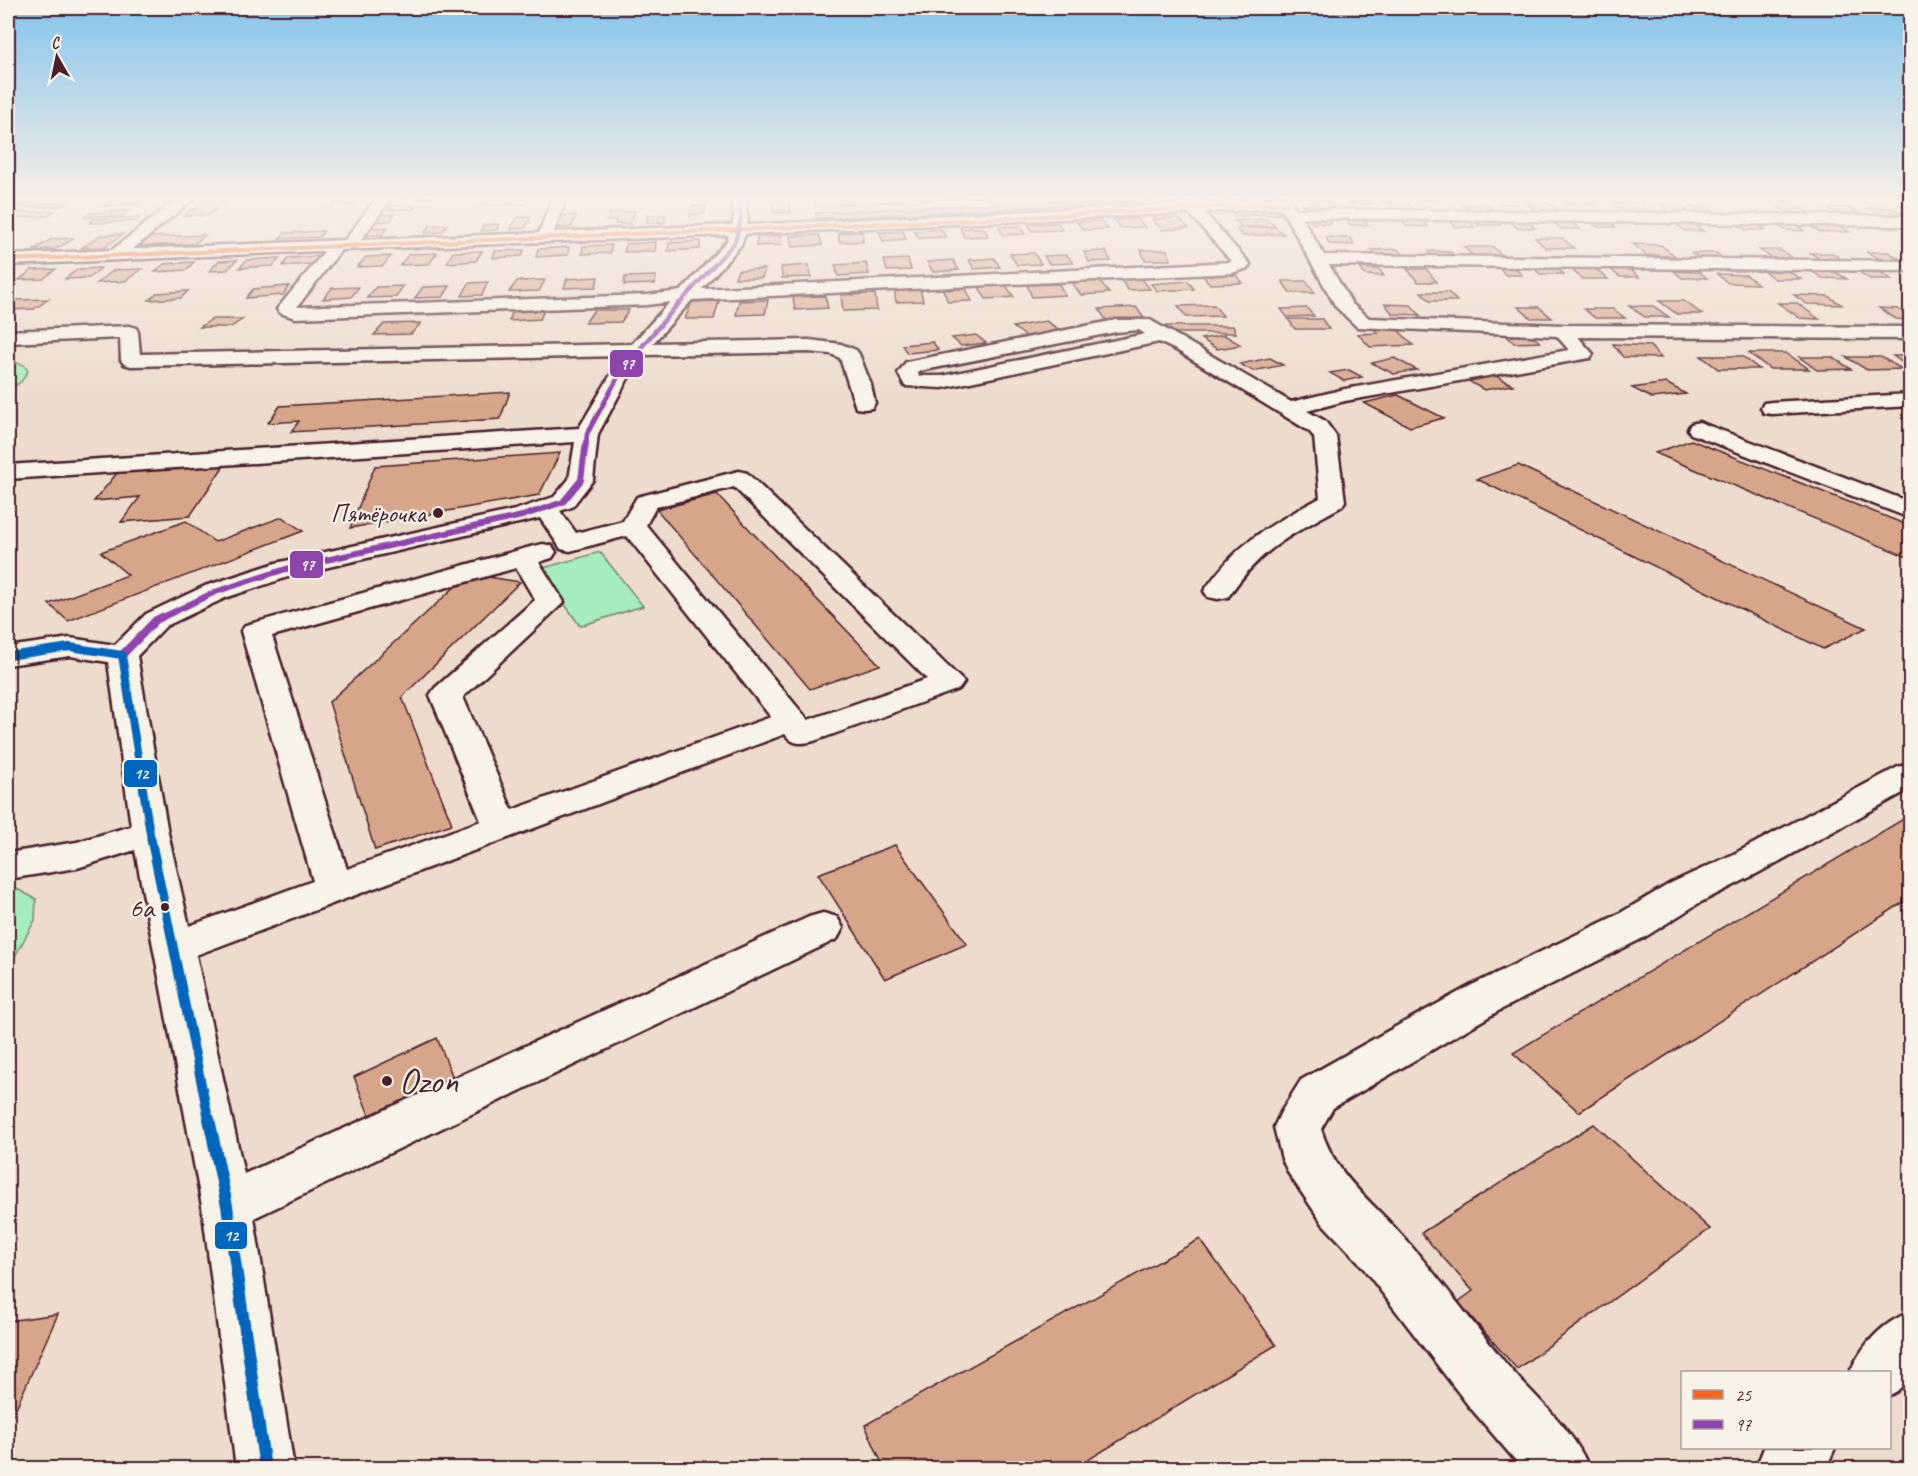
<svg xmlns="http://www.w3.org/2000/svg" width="1918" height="1476" font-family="Caveat,sans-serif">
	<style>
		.green { fill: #a5edbb; stroke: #788673; stroke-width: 1.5 }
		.building { fill: #d7a68a; stroke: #4a1f2b; stroke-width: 1.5 }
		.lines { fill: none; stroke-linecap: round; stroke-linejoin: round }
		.minor-casing { stroke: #4a1f2b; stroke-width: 5 }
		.minor { fill: #f7f3e8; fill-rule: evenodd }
		.bus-1-casing { stroke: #f7f3e8; stroke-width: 6 }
		.bus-2-far3-casing { stroke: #f7f3e8; stroke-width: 6 }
		.bus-2-far2-casing { stroke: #f7f3e8; stroke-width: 8 }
		.bus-2-far1-casing { stroke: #f7f3e8; stroke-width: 10 }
		.bus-2-casing { stroke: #f7f3e8; stroke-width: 12 }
		.bus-3-far2-casing { stroke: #f7f3e8; stroke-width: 12 }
		.bus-3-far1-casing { stroke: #f7f3e8; stroke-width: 14 }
		.bus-3-casing { stroke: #f7f3e8; stroke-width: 16 }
		.bus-1 { stroke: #f26522; stroke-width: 4 }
		.bus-2-far3 { stroke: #8e44ad; stroke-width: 4 }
		.bus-2-far2 { stroke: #8e44ad; stroke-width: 4.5 }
		.bus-2-far1 { stroke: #8e44ad; stroke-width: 6 }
		.bus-2 { stroke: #8e44ad; stroke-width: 8 }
		.bus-3-far2 { stroke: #0065bd; stroke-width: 8 }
		.bus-3-far1 { stroke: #0065bd; stroke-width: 9 }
		.bus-3 { stroke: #0065bd; stroke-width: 12 }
		.poi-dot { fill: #4a1f2b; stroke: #f7f3e8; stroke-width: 2 }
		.labels { text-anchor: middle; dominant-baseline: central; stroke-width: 4.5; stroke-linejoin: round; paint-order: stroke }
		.far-poi-label { font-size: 26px; fill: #4a1f2b; stroke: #f7f3e8; text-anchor: end }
		.bus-label { font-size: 28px; fill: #4a1f2b; stroke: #f7f3e8; text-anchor: end }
		.near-poi-label { font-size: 36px; fill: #4a1f2b; stroke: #f7f3e8; text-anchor: start }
		.line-badge { stroke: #f7f3e8; stroke-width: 2 }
		.badge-label { font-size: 16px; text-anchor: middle; font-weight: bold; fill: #fff }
	</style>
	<rect width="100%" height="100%" fill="#eddccc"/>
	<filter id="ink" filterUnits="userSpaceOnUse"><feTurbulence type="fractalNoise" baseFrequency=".0167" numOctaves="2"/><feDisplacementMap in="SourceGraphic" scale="12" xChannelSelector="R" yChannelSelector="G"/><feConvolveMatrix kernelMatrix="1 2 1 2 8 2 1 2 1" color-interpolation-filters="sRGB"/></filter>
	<g filter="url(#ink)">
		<g class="green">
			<path d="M8,360L24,365L28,371L21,382L8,390Z"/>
			<path d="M600,552L643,606L580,626L540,569Z"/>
			<path d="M8,889H17L36,899L35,920L8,969Z"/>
		</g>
		<g class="building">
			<path d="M340,196H360L353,205L331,206Z"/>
			<path d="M436,196L435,198L398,200L400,197Z"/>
			<path d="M771,196H788L791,212L774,213Z"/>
			<path d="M813,196H999L816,206Z"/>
			<path d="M1139,196H1240L817,219L815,213Z"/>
			<path d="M1343,196H1367L1372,204L1347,203Z"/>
			<path d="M1415,196H1436L1440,201L1417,200Z"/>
			<path d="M1556,196H1585L1596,204H1566Z"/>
			<path d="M592,197L590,202H567L569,198Z"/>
			<path d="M1310,197H1327L1337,212L1306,211L1303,205H1315Z"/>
			<path d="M229,198L209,215L184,216L206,199Z"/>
			<path d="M528,199L526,204L480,205L483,201Z"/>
			<path d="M142,200L136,204L104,206L111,201Z"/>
			<path d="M1769,201H1790L1809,213L1787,212Z"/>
			<path d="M68,202L61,206L17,208L25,203Z"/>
			<path d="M1385,202H1406L1414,209H1393Z"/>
			<path d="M1527,203H1549L1558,211L1535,210Z"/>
			<path d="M1613,203H1640L1652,212L1624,211Z"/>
			<path d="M1462,204L1488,205L1492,210H1471Z"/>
			<path d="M1498,204H1516L1526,213H1508Z"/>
			<path d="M1659,204L1679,205L1690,212H1669Z"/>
			<path d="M416,205L413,209L388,210L391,206Z"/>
			<path d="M691,206H705V214L690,215Z"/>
			<path d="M1689,206H1706L1717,213L1699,212Z"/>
			<path d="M1827,208H1849L1861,214H1840Z"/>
			<path d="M1867,208H1892L1905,214H1880Z"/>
			<path d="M1276,210L1281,214L1235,216L1231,212Z"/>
			<path d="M55,211L47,216L8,218V213Z"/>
			<path d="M129,211L123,216L84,217L90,213Z"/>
			<path d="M635,211L631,224H615L616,220L606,221L609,214Z"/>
			<path d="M395,214L390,221L376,222L381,215Z"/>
			<path d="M576,215L572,227L556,228L561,216Z"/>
			<path d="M647,215H665V222L647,223Z"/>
			<path d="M1308,215H1326L1331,224L1312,223Z"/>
			<path d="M140,217L135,221L89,223L94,219Z"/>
			<path d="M517,217H531L525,228L511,229Z"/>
			<path d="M1346,217L1364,218L1368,225H1350Z"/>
			<path d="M1178,218L1189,228L1162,230L1152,219Z"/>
			<path d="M1401,218L1422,219L1428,227L1406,226Z"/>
			<path d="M1447,218H1466L1475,227H1455Z"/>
			<path d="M1472,218L1494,219L1501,225H1478Z"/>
			<path d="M1138,219L1145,227L1120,228L1114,220Z"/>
			<path d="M1266,219L1275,226L1243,227L1235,221Z"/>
			<path d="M1508,220H1526L1535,228H1517Z"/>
			<path d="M1550,220H1569L1580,229H1561Z"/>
			<path d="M1588,220H1606L1616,227H1597Z"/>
			<path d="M1101,221L1108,229L1083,230L1077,222Z"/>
			<path d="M1672,222H1690L1704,231H1685Z"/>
			<path d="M1058,223L1062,230L1032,231L1028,224Z"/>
			<path d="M1735,223H1755L1766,230H1746Z"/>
			<path d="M1773,223L1793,224L1805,231L1785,230Z"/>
			<path d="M1805,223L1835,224L1850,232H1820Z"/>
			<path d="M499,224L497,230L481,231L483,225Z"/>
			<path d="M430,225H447L442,232L425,233Z"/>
			<path d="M1020,226L1025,234L1003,235L999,227Z"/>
			<path d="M388,227L382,235L364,236L371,228Z"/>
			<path d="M1275,227L1284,234L1243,236L1236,228Z"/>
			<path d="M960,228H984L988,236L964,237Z"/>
			<path d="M941,229L946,237L919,238L914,231Z"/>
			<path d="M324,231L319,237L279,239L285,233Z"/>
			<path d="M903,231L906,239L883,241L879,232Z"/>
			<path d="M862,232L863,242H839V233Z"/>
			<path d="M123,234L105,247L82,248L101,235Z"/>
			<path d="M205,235L194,244L139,246L152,237Z"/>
			<path d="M819,235L822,245L792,247L790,236Z"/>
			<path d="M781,236V245L756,246L757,237Z"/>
			<path d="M1326,237L1351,238L1354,245L1329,244Z"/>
			<path d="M74,238L56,249L33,250L52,239Z"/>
			<path d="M1535,238H1562L1574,248H1546Z"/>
			<path d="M700,241V249L668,251L669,243Z"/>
			<path d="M656,242L655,251L624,252L626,244Z"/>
			<path d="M1633,244L1661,245L1675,256L1646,255Z"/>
			<path d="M612,245L610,253L582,254L583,246Z"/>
			<path d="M569,247L568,255L536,257L538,249Z"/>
			<path d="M1464,247H1493L1503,256H1473Z"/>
			<path d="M1397,249L1406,256L1380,258L1371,250Z"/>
			<path d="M524,250L522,256L493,258L495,251Z"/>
			<path d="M1141,250H1167L1171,260H1145Z"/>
			<path d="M1760,250H1780L1796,260H1775Z"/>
			<path d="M482,251L476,261L447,263L453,252Z"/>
			<path d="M1106,251L1111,261L1089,262L1084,252Z"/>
			<path d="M1429,251L1451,252L1455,258L1432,257Z"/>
			<path d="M1866,252H1888L1902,260L1880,259Z"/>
			<path d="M437,253L429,264L400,265L409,254Z"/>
			<path d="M1034,253L1041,264L1017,265L1010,254Z"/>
			<path d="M1692,253H1716L1725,260L1701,259Z"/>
			<path d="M1810,253H1832L1843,260H1822Z"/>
			<path d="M1067,255L1073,263L1049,264L1044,256Z"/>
			<path d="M319,256L315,264L283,266L288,258Z"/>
			<path d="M391,256L383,266L357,267L366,257Z"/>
			<path d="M280,258L273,266L239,268L247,260Z"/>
			<path d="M994,258L1000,267L974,269L969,260Z"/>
			<path d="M908,259L911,270L887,271L884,260Z"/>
			<path d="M237,260L227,270L209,271L219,261Z"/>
			<path d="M953,260L959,270L933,272L927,262Z"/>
			<path d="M194,262L186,270L155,272L164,264Z"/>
			<path d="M866,263L869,274L838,276L835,265Z"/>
			<path d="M809,265L811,277L782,278L781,267Z"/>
			<path d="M101,268L89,278L65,279L78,269Z"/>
			<path d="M1360,268L1379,269L1384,276L1365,275Z"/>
			<path d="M1499,268H1515L1522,275H1506Z"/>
			<path d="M1534,268H1557L1564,274H1540Z"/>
			<path d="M56,269L43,279L19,280L32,270Z"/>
			<path d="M142,269L125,281L97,283L114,270Z"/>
			<path d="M765,269L762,278H735L738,270Z"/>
			<path d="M1407,269H1426L1437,282H1418Z"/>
			<path d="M1571,269H1596L1608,279H1582Z"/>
			<path d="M1610,269H1629L1639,277H1620Z"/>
			<path d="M1855,269H1876L1891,279H1870Z"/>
			<path d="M1762,270H1787L1801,279H1775Z"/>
			<path d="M1810,270L1834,271L1847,279L1822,278Z"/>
			<path d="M1674,271L1699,272L1707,278H1682Z"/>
			<path d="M1717,274L1746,275L1758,284L1728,283Z"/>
			<path d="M1236,275L1242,283L1210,284L1203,276Z"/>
			<path d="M656,276L655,284L624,285L625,277Z"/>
			<path d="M598,277L596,287L564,288L567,279Z"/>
			<path d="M1120,279H1142L1150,289L1128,290Z"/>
			<path d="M545,280L539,291L509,292L517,281Z"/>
			<path d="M1099,281L1109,293L1081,295L1072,283Z"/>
			<path d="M1188,281L1194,289L1157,291L1151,284Z"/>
			<path d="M1282,281H1306L1315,293H1290Z"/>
			<path d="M488,282L482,295L462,296L469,283Z"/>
			<path d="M1004,283L1014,297L986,299L977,284Z"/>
			<path d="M1059,284L1065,295L1032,297L1027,285Z"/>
			<path d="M289,286L283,295L246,298L253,289Z"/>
			<path d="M403,286L396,297L367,298L376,287Z"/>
			<path d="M450,286L443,297L415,298L423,287Z"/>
			<path d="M359,287L351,297L323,299L332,288Z"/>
			<path d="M920,287L923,301L896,302L894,288Z"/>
			<path d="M966,289L972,301L948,302L943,290Z"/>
			<path d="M188,291L181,298L149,300L157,293Z"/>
			<path d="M1421,292H1448L1457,301H1430Z"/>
			<path d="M875,294L877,310L843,311L841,295Z"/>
			<path d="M1794,295L1828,296L1842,305L1807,304Z"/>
			<path d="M825,296L828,308L795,310L793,297Z"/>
			<path d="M49,299L34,309L8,310V304L15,300Z"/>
			<path d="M768,300L765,314L736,315L739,301Z"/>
			<path d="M719,301L714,319H685L692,302Z"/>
			<path d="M1659,301H1684L1702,314H1677Z"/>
			<path d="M1778,303H1797L1819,319L1800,318Z"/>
			<path d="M1385,304L1411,305L1420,315L1393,314Z"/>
			<path d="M1214,305L1223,316L1186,317L1178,306Z"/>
			<path d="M1629,306H1653L1669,317H1645Z"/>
			<path d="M1136,307L1144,318L1106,320L1099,309Z"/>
			<path d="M1518,307H1539L1552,318H1531Z"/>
			<path d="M1307,308L1314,316L1287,317L1281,309Z"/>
			<path d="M1879,308L1898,309L1910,316V320L1896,319Z"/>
			<path d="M1584,309H1613L1625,318H1595Z"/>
			<path d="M544,310L540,319L509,321L513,311Z"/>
			<path d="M594,310H629L621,322L585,323Z"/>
			<path d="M212,319H243L231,327H200Z"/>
			<path d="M1288,319H1322L1329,329H1295Z"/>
			<path d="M1046,321L1063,332L1030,339L1013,327Z"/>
			<path d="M421,323L411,334L374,335L384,324Z"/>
			<path d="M1166,326H1233L1236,333H1168Z"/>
			<path d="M1395,327L1413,345L1370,347L1358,334L1378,333L1372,328Z"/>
			<path d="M976,335L986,343L961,346L952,338Z"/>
			<path d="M1224,335L1241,345L1217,349L1201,339Z"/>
			<path d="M1507,336H1532L1540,342L1514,343Z"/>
			<path d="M933,342L938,350L907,353L902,345Z"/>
			<path d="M1613,344L1650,346L1661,358L1623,357Z"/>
			<path d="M1749,353H1786L1809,369H1770Z"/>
			<path d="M1701,356H1742L1759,369H1718Z"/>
			<path d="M1893,356H1910V368Z"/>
			<path d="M1799,357H1832L1851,369L1817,370Z"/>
			<path d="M1846,357H1881L1902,369L1867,370Z"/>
			<path d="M1270,358L1283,365L1253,371L1240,364Z"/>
			<path d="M1394,358L1417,370L1394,374L1372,363Z"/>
			<path d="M1349,370L1362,377L1344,381L1330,373Z"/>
			<path d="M1494,375L1513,385L1484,390L1465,379Z"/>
			<path d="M1666,383L1686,394L1652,398L1632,388Z"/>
			<path d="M510,392L500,419L291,432L299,421L268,423L280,406Z"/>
			<path d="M1398,395L1444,418L1410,427L1364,403Z"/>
			<path d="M1691,440L1910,526V558L1655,453Z"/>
			<path d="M560,453L539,495L350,528L375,466Z"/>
			<path d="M225,464L190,516L121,522L140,497L94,501L118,472Z"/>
			<path d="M1518,465L1866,628L1823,649L1477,479Z"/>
			<path d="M717,494L751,531L880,665L810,689L657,510Z"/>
			<path d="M282,517L303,531L68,621L49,604L128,575L101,552L186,521L215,542Z"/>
			<path d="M469,574L520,582L402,697L452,824L375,850L329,702Z"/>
			<path d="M1910,815V898L1579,1112L1513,1053Z"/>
			<path d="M895,845L967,944L885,979L818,874Z"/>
			<path d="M437,1038L456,1085L373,1125L354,1077Z"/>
			<path d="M1594,1124L1710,1229L1517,1369L1458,1302L1473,1291L1421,1233Z"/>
			<path d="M1200,1239L1276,1345L1075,1468H884L865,1425Z"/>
			<path d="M58,1314L8,1426V1321Z"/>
		</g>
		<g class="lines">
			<defs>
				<g id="minor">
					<path d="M8,196H25L8,206Z"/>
					<path d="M181,196H197L133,249L345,240L378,196H393L361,240L539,233L553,196H567L554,232L732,225L734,219L731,196H745L748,219L747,225L1277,199L1275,196H1289L1296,209L1910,216V226L1302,218L1324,255L1910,261V271L1329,265L1352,304L1369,318L1562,325L1910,327V339L1578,337L1593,354L1590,358L1345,401L1307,411L1325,421L1336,436L1345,501L1342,506C1291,535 1262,547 1228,597L1218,599L1208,597L1204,591C1238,541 1269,526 1320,498L1314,437L1309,431L1178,351L1159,342L942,388L905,386L898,373L906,362L1116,320H1150L1291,402L1345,389L1569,350L1557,336L1357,327L1336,307L1281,208L1204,212L1250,264L1248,268L1232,273L692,300L653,343L809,340L841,344L856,350L859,354L871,385L875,403L872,408L864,409L856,408L840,358L831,354L809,352L643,355L632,371L598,434L593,480L572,507L560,511L576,533L623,521L637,497L739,471L747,473L964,682L959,689L814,741C801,744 793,745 785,734L196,955L244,1174L809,917L823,913L837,917L843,928L837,939L254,1218L294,1468H236L202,1206L135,850L77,868L8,879V853L77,842L131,826L108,662L70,656L8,665V647L70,638L115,645L146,614L205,586L276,563L515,510L554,497L569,479L575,442L8,479V465L579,428L622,356L131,366L124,364L121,360L120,338L8,343V331L129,326L136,328L138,332L140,354L632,344L670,302L647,305L295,318L280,313L277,309L324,252L321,251L8,265V255L112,250ZM1189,213L1232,262L702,289L741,245L745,234ZM729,235L727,241L681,291L647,295L297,307L341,250ZM1139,330L1145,334L942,376H919L918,373L920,371L1116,332ZM734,487L927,679L808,720L646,525L656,507ZM540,518L561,549L570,551L627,536L771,717L512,810L463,697L564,602L539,562L552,558L556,552L552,546L543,544L534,546L246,625L241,631L313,881L189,926L168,833L137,656L166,626L225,598L294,575ZM516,568L535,600L435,688L430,695L481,821L347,869L272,636Z"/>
					<path d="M1910,394V406L1772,414L1764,413L1761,408L1764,403L1772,402Z"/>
					<path d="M1699,422L1910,502V518L1691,434L1688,429L1691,424Z"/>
					<path d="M1910,764V789L1758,873L1699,903L1645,937L1500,1010L1333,1108L1321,1129C1334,1172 1364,1195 1394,1227C1434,1270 1469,1319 1507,1365C1535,1398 1573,1428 1589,1468H1522L1468,1405L1358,1261L1323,1224L1289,1174L1282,1159L1274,1127L1281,1112L1301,1080L1388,1031L1470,986L1617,915L1671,883L1732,855L1898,767Z"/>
					<path d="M1910,1312V1378L1897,1391L1890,1395V1372H1850C1862,1345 1882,1323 1910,1312Z"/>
					<path d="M1764,1448H1835L1826,1468H1756Z"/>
				</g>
			</defs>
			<use href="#minor" class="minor-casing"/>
			<use href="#minor" class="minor"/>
			<defs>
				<path id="bus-1" d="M8,260L967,220L1287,203"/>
				<path id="bus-2-far3" d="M677,306L735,242L741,219L738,196"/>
				<path id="bus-2-far2" d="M586,444L587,434L622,370L678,304"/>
				<path id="bus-2-far1" d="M159,619L215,592L286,569L522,516L563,502L581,480L586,442"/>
				<path id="bus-2" d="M122,655L156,620L162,617"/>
				<path id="bus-3-far2" d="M8,656L70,647L122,655L151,840"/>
				<path id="bus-3-far1" d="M151,839L209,1121"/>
				<path id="bus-3" d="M209,1119L227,1206L265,1468"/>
			</defs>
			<use href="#bus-1" class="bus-1-casing"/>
			<use href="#bus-2-far3" class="bus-2-far3-casing"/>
			<use href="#bus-2-far2" class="bus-2-far2-casing"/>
			<use href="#bus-2-far1" class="bus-2-far1-casing"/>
			<use href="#bus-2" class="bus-2-casing"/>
			<use href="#bus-3-far2" class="bus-3-far2-casing"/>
			<use href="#bus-3-far1" class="bus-3-far1-casing"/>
			<use href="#bus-3" class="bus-3-casing"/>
			<use href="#bus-1" class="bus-1"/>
			<use href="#bus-2-far3" class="bus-2-far3"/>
			<use href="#bus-2-far2" class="bus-2-far2"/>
			<use href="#bus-2-far1" class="bus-2-far1"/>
			<use href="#bus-2" class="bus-2"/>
			<use href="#bus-3-far2" class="bus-3-far2"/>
			<use href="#bus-3-far1" class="bus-3-far1"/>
			<use href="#bus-3" class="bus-3"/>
		</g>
	</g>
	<linearGradient id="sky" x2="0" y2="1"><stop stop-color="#85c4ec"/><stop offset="0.49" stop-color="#f7efe8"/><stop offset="1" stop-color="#f7efe8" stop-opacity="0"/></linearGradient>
	<rect width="1918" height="403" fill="url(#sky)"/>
	<g class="poi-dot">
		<circle cx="438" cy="513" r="6"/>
		<circle cx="165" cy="907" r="5"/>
		<circle cx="387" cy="1081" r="6"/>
	</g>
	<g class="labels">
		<g class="far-poi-label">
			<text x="426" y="513">Пятёрочка</text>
		</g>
		<g class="bus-label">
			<text x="154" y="907">6а</text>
		</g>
		<g class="near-poi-label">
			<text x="399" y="1081">Ozon</text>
		</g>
	</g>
	<g class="line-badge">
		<rect x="609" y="349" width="35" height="29" rx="6" fill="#8e44ad"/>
		<rect x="289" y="550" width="35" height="29" rx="6" fill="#8e44ad"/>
		<rect x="123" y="759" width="35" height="29" rx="6" fill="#0065bd"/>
		<rect x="214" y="1221" width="34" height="29" rx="6" fill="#0065bd"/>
	</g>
	<g class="badge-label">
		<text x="627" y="369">97</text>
		<text x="307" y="570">97</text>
		<text x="141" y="779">12</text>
		<text x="231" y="1241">12</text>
	</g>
	<rect width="1918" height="1476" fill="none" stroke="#f7f3e8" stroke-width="30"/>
	<rect x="15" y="15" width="1888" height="1446" fill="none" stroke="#4a1f2b" stroke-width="2" filter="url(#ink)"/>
	<rect x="1681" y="1371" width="210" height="78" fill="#f7f3e8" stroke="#b29e9c" stroke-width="1.5"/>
	<rect x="1693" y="1390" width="30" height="9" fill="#f26522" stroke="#b29e9c" stroke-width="1.5"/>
	<text x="1735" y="1401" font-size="18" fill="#4a1f2b">25</text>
	<rect x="1693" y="1420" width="30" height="9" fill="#8e44ad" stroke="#b29e9c" stroke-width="1.5"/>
	<text x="1735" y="1431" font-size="18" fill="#4a1f2b">97</text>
	<g transform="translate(57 57) rotate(351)" stroke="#f7f3e8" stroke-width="4.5" paint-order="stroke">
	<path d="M0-4.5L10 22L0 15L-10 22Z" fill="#4a1f2b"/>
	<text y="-9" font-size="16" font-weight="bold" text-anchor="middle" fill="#4a1f2b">С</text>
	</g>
</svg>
